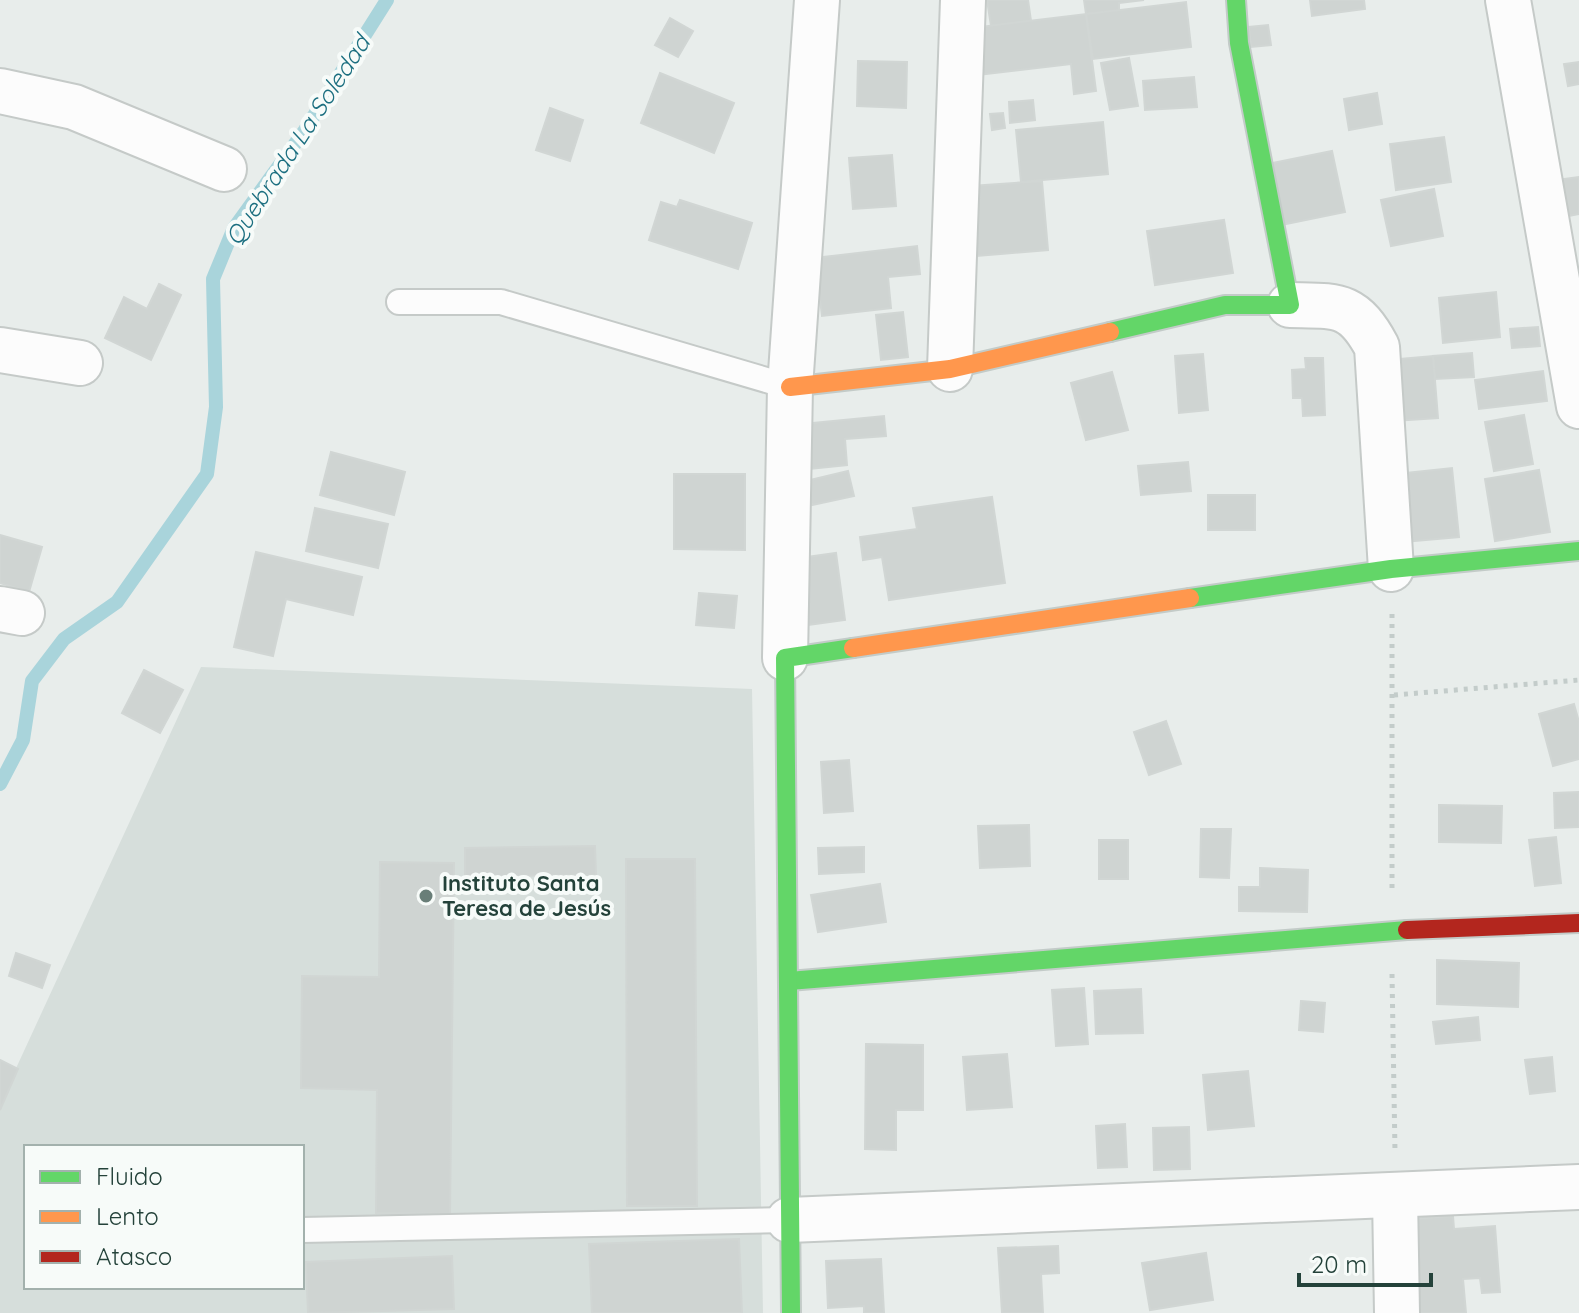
<svg xmlns="http://www.w3.org/2000/svg" width="1579" height="1313" font-family="Quicksand,sans-serif">
	<style>
		.built { fill: #d6dedb; fill-rule: evenodd }
		.lines { fill: none; stroke-linecap: round; stroke-linejoin: round }
		.stream { stroke: #a9d4db; stroke-width: 14 }
		.building { fill: #cfd4d2; stroke: #d1d6d4; stroke-width: 2 }
		.lane-casing { stroke: #c5cac8; stroke-width: 28 }
		.street-casing { stroke: #c5cac8; stroke-width: 48 }
		.fast-casing { stroke: #c3cbc8; stroke-width: 22 }
		.slow-casing { stroke: #c3cbc8; stroke-width: 22 }
		.jam-casing { stroke: #c3cbc8; stroke-width: 22 }
		.path { stroke: #c3ccca; stroke-width: 5; stroke-dasharray: 4 6; stroke-linecap: butt }
		.lane { stroke: #fcfcfc; stroke-width: 24 }
		.street { stroke: #fcfcfc; stroke-width: 44 }
		.fast { stroke: #63d668; stroke-width: 18 }
		.slow { stroke: #ff974d; stroke-width: 18 }
		.jam { stroke: #b3261e; stroke-width: 18 }
		.poi-dot { fill: #697e78; stroke: #f7fbf9; stroke-width: 3 }
		.labels { text-anchor: middle; dominant-baseline: central; stroke-width: 8; stroke-linejoin: round; paint-order: stroke }
		.poi-label { font-size: 22px; font-weight: bold; fill: #24423a; stroke: #f7fbf9; text-anchor: start }
		.water-label { font-size: 24px; font-style: italic; fill: #1c6f80; stroke: #f7fbf9 }
	</style>
	<rect width="100%" height="100%" fill="#e8edeb"/>
	<path class="built" d="M201,667L752,689L763,1313H0V1103ZM26,1147H302V1287H26Z"/>
	<g class="lines">
		<path class="stream" d="M0,784L23,740L32,681L64,639L117,602L207,474L216,407L213,279L234,228L305,130L387,0"/>
	</g>
	<g class="building">
		<path d="M987,0H1028L1031,21L991,26Z"/>
		<path d="M1084,0H1144L1119,3V11L1086,14Z"/>
		<path d="M1310,0H1364L1365,9L1312,16Z"/>
		<path d="M1186,2L1191,47L1093,59L1086,14Z"/>
		<path d="M1086,14L1096,91L1074,94L1071,64L970,76L964,29Z"/>
		<path d="M670,18L693,31L678,57L655,45Z"/>
		<path d="M1268,25L1271,45L1251,47L1249,27Z"/>
		<path d="M1129,58L1138,106L1110,110L1101,63Z"/>
		<path d="M858,61L907,62L906,108L857,106Z"/>
		<path d="M1579,62V84L1568,86L1564,64Z"/>
		<path d="M660,73L734,103L714,153L641,123Z"/>
		<path d="M1194,77L1197,107L1145,110L1143,81Z"/>
		<path d="M1377,93L1382,124L1349,130L1344,99Z"/>
		<path d="M1033,100L1035,120L1010,123L1009,102Z"/>
		<path d="M550,108L583,120L570,161L536,150Z"/>
		<path d="M1003,113L1005,128L992,130L990,114Z"/>
		<path d="M1103,122L1108,174L1021,182L1016,130Z"/>
		<path d="M1444,137L1451,182L1396,190L1390,144Z"/>
		<path d="M1332,151L1345,212L1281,225L1268,164Z"/>
		<path d="M892,155L896,206L853,209L849,158Z"/>
		<path d="M1579,177V214L1563,217L1556,180Z"/>
		<path d="M1042,181L1048,250L977,256L971,186Z"/>
		<path d="M1434,189L1443,236L1391,246L1381,200Z"/>
		<path d="M680,200L752,223L738,269L649,240L661,202L677,207Z"/>
		<path d="M1224,220L1233,273L1155,285L1147,231Z"/>
		<path d="M917,246L920,274L888,277L891,308L822,316L815,258Z"/>
		<path d="M159,284L181,295L151,360L105,338L124,297L147,309Z"/>
		<path d="M1496,292L1500,337L1443,343L1439,298Z"/>
		<path d="M903,312L908,357L881,360L876,315Z"/>
		<path d="M1538,327L1540,346L1512,348L1510,329Z"/>
		<path d="M1472,353L1474,377L1435,379L1433,356Z"/>
		<path d="M1203,354L1208,410L1179,413L1175,356Z"/>
		<path d="M1433,356L1438,418L1394,421L1389,360Z"/>
		<path d="M1305,358H1323L1325,415L1303,416L1302,398H1293L1292,370L1306,369Z"/>
		<path d="M1543,371L1547,401L1479,409L1475,380Z"/>
		<path d="M1112,372L1128,430L1086,440L1071,383Z"/>
		<path d="M1524,415L1533,464L1494,471L1485,422Z"/>
		<path d="M884,416L886,436L845,439L847,465L800,470L803,424Z"/>
		<path d="M331,452L405,472L394,515L320,495Z"/>
		<path d="M1188,462L1191,491L1141,495L1138,466Z"/>
		<path d="M1452,468L1459,537L1404,542L1397,474Z"/>
		<path d="M1539,470L1550,532L1495,541L1485,479Z"/>
		<path d="M848,471L854,496L812,505L806,481Z"/>
		<path d="M674,474H745V550L674,549Z"/>
		<rect x="1208" y="495" width="47" height="35"/>
		<path d="M992,497L1005,583L889,600L882,557L863,560L860,537L917,529L913,508Z"/>
		<path d="M315,508L388,524L378,568L306,551Z"/>
		<path d="M0,535L42,547L29,592L0,583Z"/>
		<path d="M256,552L362,577L353,615L286,599L273,656L234,647Z"/>
		<path d="M836,553L845,620L800,626L792,559Z"/>
		<path d="M699,593L737,596L734,628L696,625Z"/>
		<path d="M144,670L183,690L160,733L122,713Z"/>
		<path d="M1574,704L1579,722V759L1553,766L1539,714Z"/>
		<path d="M1166,721L1181,764L1149,775L1134,732Z"/>
		<path d="M849,760L853,811L824,813L821,762Z"/>
		<path d="M1579,792V827L1555,828L1554,793Z"/>
		<path d="M1439,805L1502,806L1501,843L1439,842Z"/>
		<path d="M1029,825L1030,866L980,868L978,826Z"/>
		<path d="M1201,829H1231L1229,878L1200,877Z"/>
		<path d="M1556,837L1561,883L1535,886L1529,840Z"/>
		<rect x="1099" y="840" width="29" height="39"/>
		<path d="M595,846L596,875L465,876V848Z"/>
		<path d="M864,847V872L819,874L818,848Z"/>
		<path d="M626,859H695L697,1206H627Z"/>
		<path d="M380,862L454,863L450,1214L376,1213L377,1090L301,1088L302,976L379,977Z"/>
		<path d="M1260,868L1308,870L1307,912L1239,911V887H1260Z"/>
		<path d="M880,884L886,922L818,932L811,895Z"/>
		<path d="M16,953L50,965L42,988L9,976Z"/>
		<path d="M1437,960L1519,963L1518,1007L1437,1004Z"/>
		<path d="M1084,988L1088,1044L1056,1046L1052,990Z"/>
		<path d="M1141,989L1143,1033L1096,1034L1094,991Z"/>
		<path d="M1301,1001L1325,1003L1323,1032L1299,1030Z"/>
		<path d="M1478,1017L1480,1040L1436,1044L1433,1022Z"/>
		<path d="M866,1044L923,1045V1110H896V1150L865,1149Z"/>
		<path d="M1007,1054L1012,1107L967,1110L963,1057Z"/>
		<path d="M1552,1057L1555,1091L1530,1094L1525,1060Z"/>
		<path d="M0,1060L18,1069L0,1110Z"/>
		<path d="M1248,1071L1254,1126L1208,1130L1203,1075Z"/>
		<path d="M1125,1124L1127,1167L1098,1168L1096,1126Z"/>
		<path d="M1189,1127L1190,1169L1154,1170L1153,1128Z"/>
		<path d="M1453,1216L1454,1229L1495,1226L1500,1292L1482,1293L1480,1278L1463,1279L1466,1313H1418L1410,1219Z"/>
		<path d="M739,1239L742,1313H592L589,1244Z"/>
		<path d="M1058,1246L1059,1273L1041,1274L1043,1313H1002L998,1248Z"/>
		<path d="M1206,1253L1213,1300L1150,1310L1142,1263Z"/>
		<path d="M452,1256L454,1309L308,1313L306,1262Z"/>
		<path d="M881,1259L884,1313H864V1306L828,1308L826,1261Z"/>
	</g>
	<g class="lines">
		<defs>
			<g id="lane">
				<path d="M399,302H501L790,387"/>
				<path d="M302,1230L789,1220"/>
			</g>
			<g id="street">
				<path d="M1508,0L1579,406"/>
				<path d="M0,91L74,107L224,169"/>
				<path d="M1290,305C1337,306 1353,302 1377,347L1391,569"/>
				<path d="M0,350L80,363"/>
				<path d="M950,369L963,0"/>
				<path d="M0,609L22,613"/>
				<path d="M785,658L790,387L817,0"/>
				<path d="M1395,1196L1397,1313"/>
				<path d="M789,1220L1579,1187"/>
			</g>
			<g id="fast">
				<path d="M1110,332L1225,305H1290L1239,43L1236,0"/>
				<path d="M1190,598L1391,569L1579,551"/>
				<path d="M789,981L1407,930"/>
				<path d="M791,1313L785,658L853,648"/>
			</g>
			<g id="slow">
				<path d="M790,387L950,369L1110,332"/>
				<path d="M853,648L1190,598"/>
			</g>
			<path id="jam" d="M1407,930L1579,923"/>
		</defs>
		<use href="#lane" class="lane-casing"/>
		<use href="#street" class="street-casing"/>
		<use href="#fast" class="fast-casing"/>
		<use href="#slow" class="slow-casing"/>
		<use href="#jam" class="jam-casing"/>
		<g class="path">
			<path d="M1394,695L1579,680"/>
			<path d="M1392,888V614"/>
			<path d="M1392,974L1395,1152"/>
		</g>
		<use href="#lane" class="lane"/>
		<use href="#street" class="street"/>
		<use href="#fast" class="fast"/>
		<use href="#slow" class="slow"/>
		<use href="#jam" class="jam"/>
	</g>
	<circle class="poi-dot" cx="426" cy="896" r="8"/>
	<g class="labels">
		<g class="poi-label">
			<text x="442" y="883">Instituto Santa<tspan x="442" dy="25">Teresa de Jesús</tspan></text>
		</g>
		<g class="water-label">
			<text transform="translate(297 140) rotate(-57)">Quebrada La Soledad</text>
		</g>
	</g>
	<rect x="24" y="1145" width="280" height="144" fill="#f7fbf9" stroke="#a3b1ad" stroke-width="2"/>
	<rect x="40" y="1171" width="40" height="12" fill="#63d668" stroke="#a3b1ad" stroke-width="2"/>
	<text x="96" y="1185" font-size="24" fill="#24423a">Fluido</text>
	<rect x="40" y="1211" width="40" height="12" fill="#ff974d" stroke="#a3b1ad" stroke-width="2"/>
	<text x="96" y="1225" font-size="24" fill="#24423a">Lento</text>
	<rect x="40" y="1251" width="40" height="12" fill="#b3261e" stroke="#a3b1ad" stroke-width="2"/>
	<text x="96" y="1265" font-size="24" fill="#24423a">Atasco</text>
	<path d="M1299 1273v12h132v-12" fill="none" stroke="#24423a" stroke-width="4"/>
	<text x="1311" y="1273" font-size="24" fill="#24423a" stroke="#f7fbf9" stroke-width="6" paint-order="stroke">20 m</text>
</svg>
